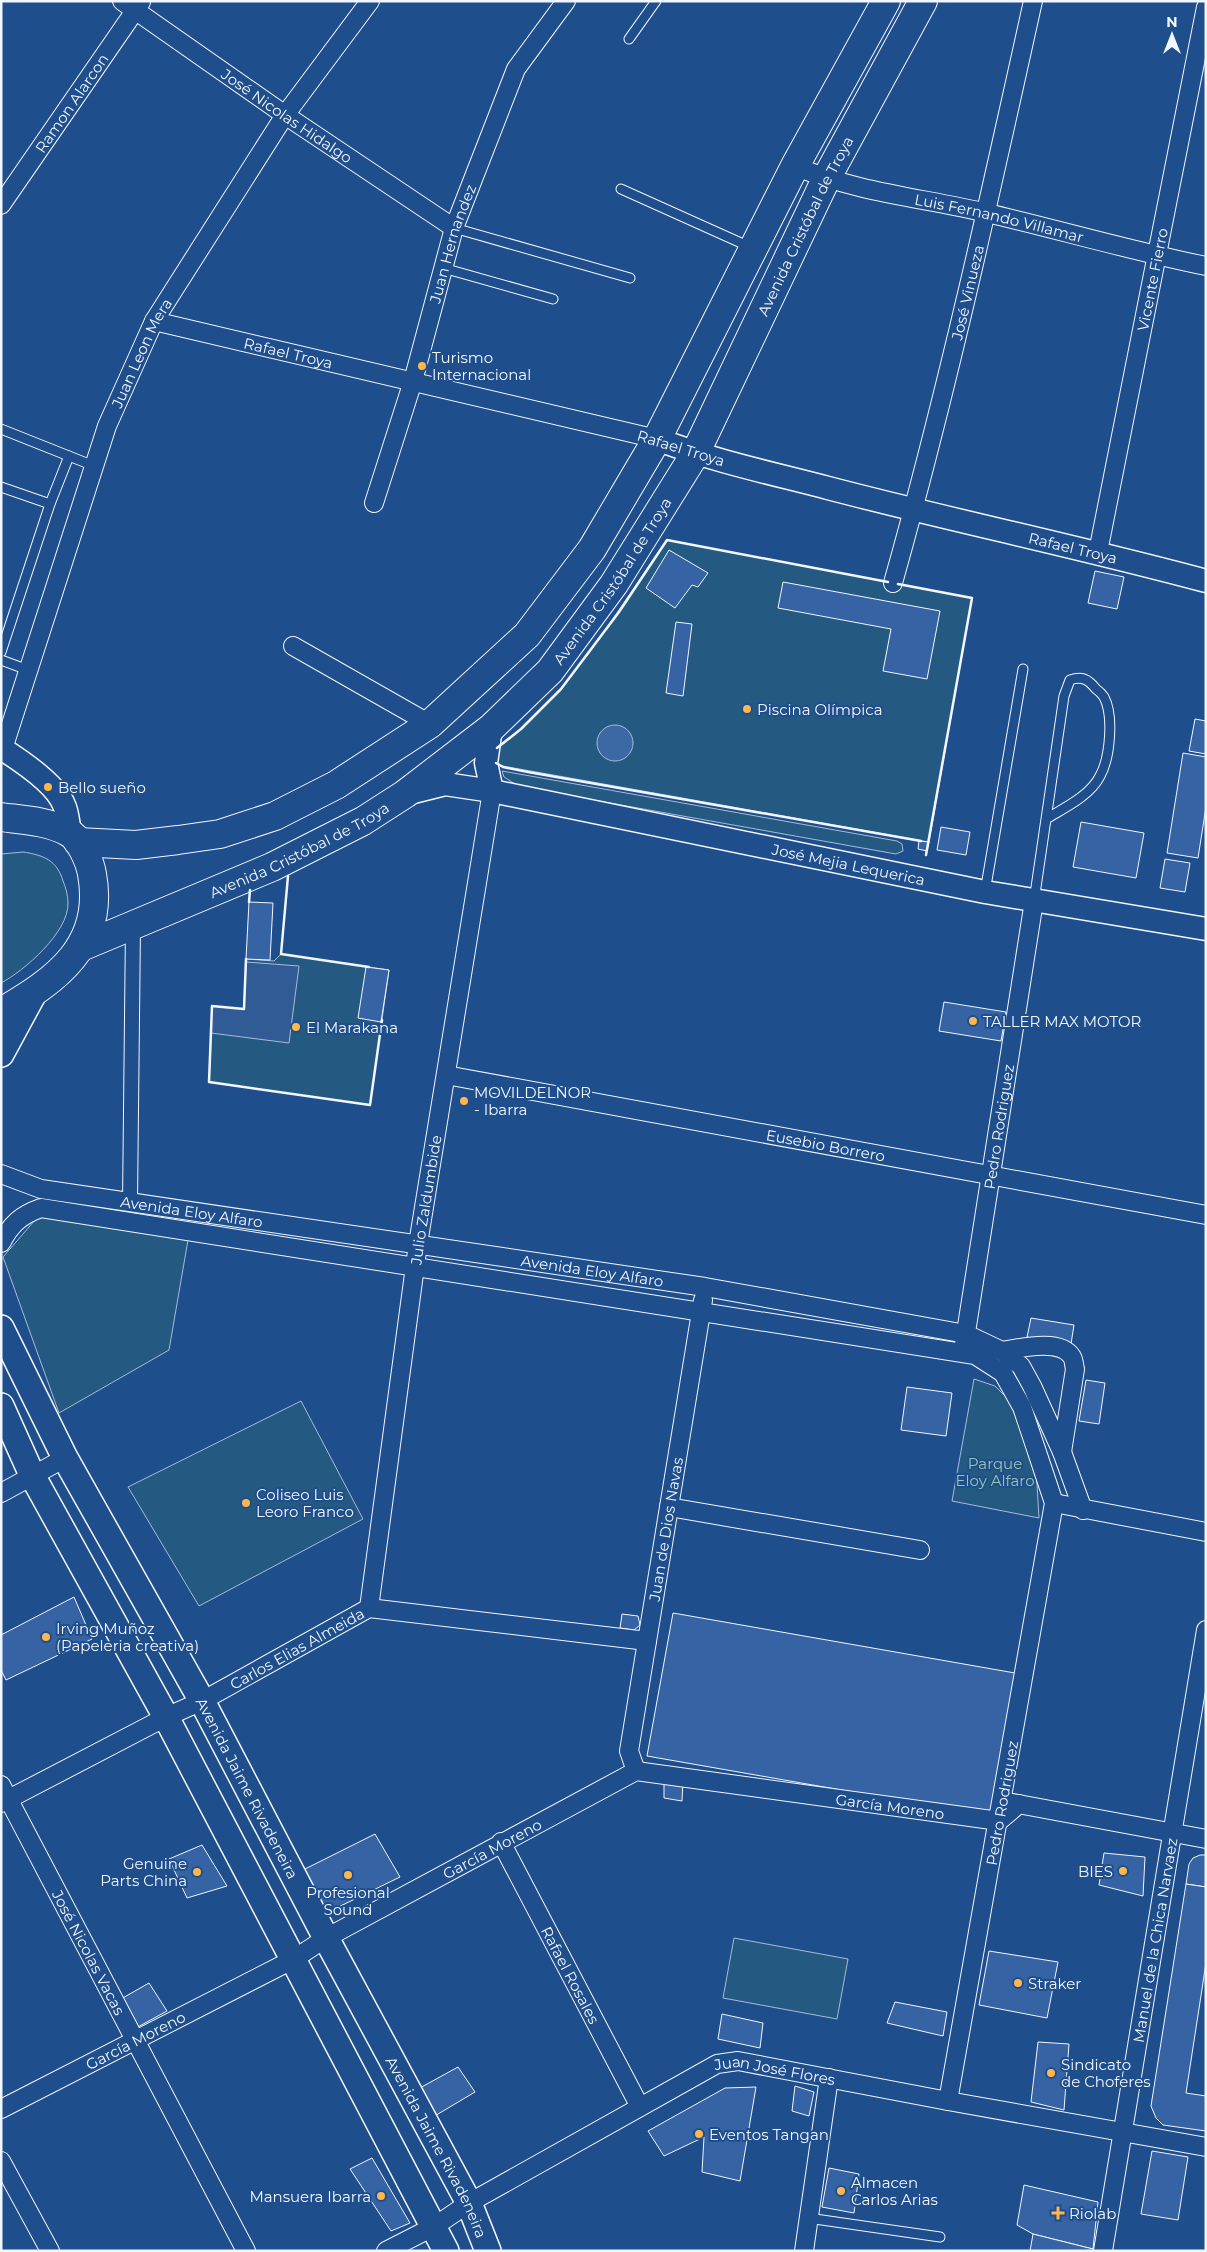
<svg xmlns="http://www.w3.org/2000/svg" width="1207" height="2252" font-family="Montserrat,sans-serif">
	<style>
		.green { fill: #245a82; stroke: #a8bbd7 }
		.parking { fill: #305b95; stroke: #a8bbd7 }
		.water { fill: #3b69a3; stroke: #a8bbd7 }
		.building { fill: #3563a3; stroke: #f2f6ff }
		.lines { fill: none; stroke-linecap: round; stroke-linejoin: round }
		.service-casing { stroke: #f2f6ff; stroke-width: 11 }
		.pedestrian-casing { stroke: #f2f6ff; stroke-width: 16 }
		.minor-casing { stroke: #f2f6ff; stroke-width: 20 }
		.tertiary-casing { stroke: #f2f6ff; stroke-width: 25 }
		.secondary-casing { stroke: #f2f6ff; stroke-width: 28 }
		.trunk-casing { stroke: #f2f6ff; stroke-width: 30 }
		.service { stroke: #1f4e8c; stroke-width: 9 }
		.pedestrian { stroke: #1f4e8c; stroke-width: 14 }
		.minor { stroke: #1f4e8c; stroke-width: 18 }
		.tertiary { stroke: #1f4e8c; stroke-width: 22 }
		.secondary { stroke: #1f4e8c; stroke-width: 25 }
		.trunk { stroke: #1f4e8c; stroke-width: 28 }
		.wall { stroke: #f2f6ff; stroke-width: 2.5 }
		.poi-dot { fill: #ffb74d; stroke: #1f4e8c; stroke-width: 2 }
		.labels { text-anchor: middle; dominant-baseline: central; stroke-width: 4; stroke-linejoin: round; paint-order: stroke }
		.street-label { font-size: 15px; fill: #f2f6ff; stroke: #1f4e8c }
		.poi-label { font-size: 15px; fill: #f2f6ff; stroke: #1f4e8c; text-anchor: start }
		.park-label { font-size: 15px; fill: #97c8a6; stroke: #1f4e8c }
	</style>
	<rect width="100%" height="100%" fill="#1f4e8c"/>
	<g class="green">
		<path d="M667,540L972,598L929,842L497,765L496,750L521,729L561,688L590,652Z"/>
		<path d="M502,771L897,841L902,844L903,851L896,854L520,787L504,777Z"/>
		<path d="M23,852C43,855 57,860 63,881C66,888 68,896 68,903C69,932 24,971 1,983V854Z"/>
		<path d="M281,954L389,970L370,1105L209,1082L212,1006L244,1009L246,959L274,961Z"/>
		<path d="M42,1212L188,1240L169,1350L59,1413L3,1257Z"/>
		<path d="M974,1379L995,1386L1008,1399L1022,1421L1037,1484L1039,1518L952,1501Z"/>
		<path d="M301,1401L363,1519L199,1606L128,1487Z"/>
		<path d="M734,1938L848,1959L837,2019L723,1998Z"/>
	</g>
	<path class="parking" d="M246,962L299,966L289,1043L211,1033L212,1006L244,1009Z"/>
	<circle class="water" cx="615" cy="743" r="18"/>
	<g class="building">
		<path d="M669,550L708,573L698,587L692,585L675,608L646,588Z"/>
		<path d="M1095,571L1124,577L1117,609L1088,603Z"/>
		<path d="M783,582L940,611L927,679L883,671L891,629L778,608Z"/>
		<path d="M676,622L692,624L683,696L666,693Z"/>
		<path d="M1195,719L1206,721V754L1189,751Z"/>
		<path d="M1183,753L1206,757V807L1198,858L1167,853Z"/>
		<path d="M1081,822L1144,833L1136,878L1073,867Z"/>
		<path d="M941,827L970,832L966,855L937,850Z"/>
		<path d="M919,841L929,842L927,851L918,849Z"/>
		<path d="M1165,859L1190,863L1185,892L1160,888Z"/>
		<path d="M249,902L273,903L270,960L246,959Z"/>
		<path d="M366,967L389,970L381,1022L358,1018Z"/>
		<path d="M944,1002L1006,1012L1001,1041L939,1031Z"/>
		<path d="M1031,1318L1074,1325L1071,1344L1027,1337Z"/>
		<path d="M1086,1380L1105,1383L1099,1424L1079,1421Z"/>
		<path d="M907,1387L952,1393L946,1436L901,1430Z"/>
		<path d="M74,1597L92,1639L6,1680L1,1670V1635Z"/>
		<path d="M673,1613L1015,1673L990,1816L647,1756Z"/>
		<path d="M622,1614L638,1616L640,1625L634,1630L620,1628Z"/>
		<path d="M664,1777L683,1780L682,1801L664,1798Z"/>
		<path d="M375,1834L400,1877L320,1916L297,1873Z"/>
		<path d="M202,1845L227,1886L187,1898L169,1859Z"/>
		<path d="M1104,1853L1145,1857L1143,1896L1099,1885Z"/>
		<path d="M1200,1855H1206V1887L1186,1884L1189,1864L1193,1858Z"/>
		<path d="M1186,1884L1206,1887V1963L1186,2093L1206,2096V2131L1163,2125L1156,2118L1151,2106Z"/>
		<path d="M989,1951L1058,1962L1047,2018L979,2005Z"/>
		<path d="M149,1983L167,2011L136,2028L121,1999Z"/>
		<path d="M895,2002L947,2012L943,2036L887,2023Z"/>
		<path d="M722,2014L763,2023L760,2048L718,2039Z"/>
		<path d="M1038,2042L1069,2044L1064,2110L1031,2102Z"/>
		<path d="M458,2067L475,2092L433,2117L418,2089Z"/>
		<path d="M795,2086L814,2092L809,2116L792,2111Z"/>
		<path d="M756,2087L740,2181L702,2172L704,2137L664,2156L648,2131L725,2088Z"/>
		<path d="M1152,2151L1188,2157L1178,2220L1141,2214Z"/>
		<path d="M372,2158L410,2223L391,2231L350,2169Z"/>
		<path d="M829,2168L859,2174L854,2213L822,2207Z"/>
		<path d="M1024,2185L1098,2202L1093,2249L1033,2234L1017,2225Z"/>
		<path d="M1033,2234L1093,2249V2251H1030Z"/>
	</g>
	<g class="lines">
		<defs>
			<g id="service">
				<path d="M629,39L656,1"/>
				<path d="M621,189L750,247"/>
				<path d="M454,228L630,278"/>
				<path d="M443,268L553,299"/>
				<path d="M1,429L94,466"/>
				<path d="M1,487L50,504L1,652"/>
				<path d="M50,504L69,456"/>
				<path d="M1,660L28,670"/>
				<path d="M985,892L1023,669"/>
				<path d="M1034,901L1064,696L1070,680C1082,676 1088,679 1096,689C1099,691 1102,694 1104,697C1114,716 1110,758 1100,776C1090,796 1064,808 1046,819"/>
				<path d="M808,2218L940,2237"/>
			</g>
			<path id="pedestrian" d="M130,1203L133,925"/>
			<g id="minor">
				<path id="s1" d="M122,1L285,115L454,228"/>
				<path id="s2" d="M795,166C855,192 923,198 987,213C1060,230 1132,251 1206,266"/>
				<path id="s3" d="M1,205L141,2"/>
				<path id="s4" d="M154,321L657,439"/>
				<path id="s5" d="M374,503L413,381L454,228L516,69L566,1"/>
				<path id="s6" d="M1098,552L1206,7"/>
				<path id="s7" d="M893,583C947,391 990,196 1033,1"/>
				<path d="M293,646L430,724"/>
				<path id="s8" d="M3,749L107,426L154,321L285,115L370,1"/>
				<path id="s9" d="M446,1075L1206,1215"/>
				<path id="s10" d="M1,1174L41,1189L705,1287L966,1334L1002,1351L1021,1366L1032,1386L1062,1452L1083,1510"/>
				<path d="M1,1243C11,1224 21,1215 41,1208L975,1355L1003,1373L1022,1407L1054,1503L948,2101"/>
				<path id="s11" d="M964,1345L1034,901"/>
				<path d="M1002,1351C1020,1348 1061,1338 1072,1357C1074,1360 1074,1366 1075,1369L1062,1452"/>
				<path d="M1,1493L65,1458"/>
				<path d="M1054,1503L1206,1532"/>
				<path d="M669,1507L920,1550"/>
				<path id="s12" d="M369,1608L418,1244L492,791"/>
				<path id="s13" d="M636,1771L629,1751L703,1300"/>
				<path id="s14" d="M1,1785L246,2251"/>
				<path d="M1007,1802L1206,1839"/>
				<path id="s15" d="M1,1803L166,1717L202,1701L369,1608L647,1641"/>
				<path id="s16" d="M501,1842L640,2107"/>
				<path id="s17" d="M1,2109L294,1959L326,1938L636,1771L999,1821L1019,1804"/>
				<path d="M1,2161L50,2251"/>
				<path id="s18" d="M386,2251L435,2226L469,2203L717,2064L738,2061L948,2101L1206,2147"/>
				<path d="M804,2251L829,2078"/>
				<path id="s19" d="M1103,2251L1206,1630"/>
			</g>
			<g id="tertiary">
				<path id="s20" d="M657,439C713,461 771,473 828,488C954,521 1080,547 1206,581"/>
				<path id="s21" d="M491,728L486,763L492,791L985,892L1206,929"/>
				<path d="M1,748C20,760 56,784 64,805C68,813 68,824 70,832"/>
				<path d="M409,793L445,784L492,791"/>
			</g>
			<g id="secondary">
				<path d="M1,1054L34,993"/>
				<path id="s22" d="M1,1328L65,1458L202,1701L326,1938L469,2203L488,2251"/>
				<path d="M1,1406L32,1475L166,1717L446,2251"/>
			</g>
			<g id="trunk">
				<path d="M1,817C23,820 48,821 68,832C80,838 90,862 92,874C105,945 57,980 1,1012"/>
				<path d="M78,842L136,845L178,840L220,834L275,816L336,785L430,724L527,635L592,549L657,439L795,166L886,1"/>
				<path id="s23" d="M81,947L272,867L363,821L405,794L491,728L550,671L614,584L695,454L826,179L923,1"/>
			</g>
		</defs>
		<use href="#service" class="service-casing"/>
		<use href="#pedestrian" class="pedestrian-casing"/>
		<use href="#minor" class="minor-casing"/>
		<use href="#tertiary" class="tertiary-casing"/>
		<use href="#secondary" class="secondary-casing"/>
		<use href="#trunk" class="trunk-casing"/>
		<use href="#service" class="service"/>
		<use href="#pedestrian" class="pedestrian"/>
		<use href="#minor" class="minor"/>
		<use href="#tertiary" class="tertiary"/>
		<use href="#secondary" class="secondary"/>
		<use href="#trunk" class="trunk"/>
		<g class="wall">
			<path d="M898,584L972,598L926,855"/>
			<path d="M497,748L521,729L561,689L619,612L667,540L888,582"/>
			<path d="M496,763L503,767L528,772L921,841"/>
			<path d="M288,876L281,954L369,967"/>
			<path d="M249,902L250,890"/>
			<path d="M246,959L244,1009L212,1006L209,1082L370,1105L382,1020"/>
		</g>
	</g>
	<g class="poi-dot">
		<circle cx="422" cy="366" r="5"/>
		<circle cx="747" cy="709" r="5"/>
		<circle cx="48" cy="787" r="5"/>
		<circle cx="973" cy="1021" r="5"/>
		<circle cx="296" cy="1027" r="5"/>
		<circle cx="464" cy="1101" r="5"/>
		<circle cx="246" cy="1503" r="5"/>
		<circle cx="46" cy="1637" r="5"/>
		<circle cx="1123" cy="1871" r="5"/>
		<circle cx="197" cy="1872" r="5"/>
		<circle cx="348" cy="1875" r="5"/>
		<circle cx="1018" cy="1983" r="5"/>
		<circle cx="1051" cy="2073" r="5"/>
		<circle cx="699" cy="2134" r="5"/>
		<circle cx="841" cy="2191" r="5"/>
		<circle cx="381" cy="2196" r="5"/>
		<path d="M1055.5 2205.5h5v5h5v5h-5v5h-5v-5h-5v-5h5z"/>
	</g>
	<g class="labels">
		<g class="street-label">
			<text stroke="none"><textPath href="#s3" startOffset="124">Ramon Alarcon</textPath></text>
			<text stroke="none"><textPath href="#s1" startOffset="201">José Nicolas Hidalgo</textPath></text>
			<text stroke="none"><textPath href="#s2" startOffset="211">Luis Fernando Villamar</textPath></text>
			<text stroke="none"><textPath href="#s23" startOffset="1064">Avenida Cristóbal de Troya</textPath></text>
			<text stroke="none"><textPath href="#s5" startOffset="271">Juan Hernandez</textPath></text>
			<text stroke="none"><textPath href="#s6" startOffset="278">Vicente Fierro</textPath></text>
			<text stroke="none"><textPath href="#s7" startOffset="300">José Vinueza</textPath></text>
			<text stroke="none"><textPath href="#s4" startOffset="138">Rafael Troya</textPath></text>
			<text stroke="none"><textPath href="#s8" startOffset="420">Juan Leon Mera</textPath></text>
			<text transform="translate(681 448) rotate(17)">Rafael Troya</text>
			<text stroke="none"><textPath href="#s20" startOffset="430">Rafael Troya</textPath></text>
			<text stroke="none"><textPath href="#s23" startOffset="659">Avenida Cristóbal de Troya</textPath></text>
			<text stroke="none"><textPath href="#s23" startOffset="239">Avenida Cristóbal de Troya</textPath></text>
			<text stroke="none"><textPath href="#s21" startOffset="428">José Mejia Lequerica</textPath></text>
			<text stroke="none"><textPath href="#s11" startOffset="221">Pedro Rodriguez</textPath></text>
			<text stroke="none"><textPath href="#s9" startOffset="386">Eusebio Borrero</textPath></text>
			<text stroke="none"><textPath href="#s12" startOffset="412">Julio Zaldumbide</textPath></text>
			<text stroke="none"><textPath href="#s10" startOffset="195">Avenida Eloy Alfaro</textPath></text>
			<text stroke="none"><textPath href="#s10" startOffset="600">Avenida Eloy Alfaro</textPath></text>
			<text stroke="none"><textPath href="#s13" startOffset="246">Juan de Dios Navas</textPath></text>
			<text stroke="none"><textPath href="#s15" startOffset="334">Carlos Elias Almeida</textPath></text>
			<text stroke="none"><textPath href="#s22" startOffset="522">Avenida Jaime Rivadeneira</textPath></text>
			<text transform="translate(1002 1803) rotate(-80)">Pedro Rodriguez</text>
			<text stroke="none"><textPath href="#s17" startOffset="976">García Moreno</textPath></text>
			<text stroke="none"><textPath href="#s17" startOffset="556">García Moreno</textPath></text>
			<text stroke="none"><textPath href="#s19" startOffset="315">Manuel de la Chica Narvaez</textPath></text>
			<text stroke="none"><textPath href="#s14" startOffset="189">José Nicolas Vacas</textPath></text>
			<text stroke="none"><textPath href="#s16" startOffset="150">Rafael Rosales</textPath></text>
			<text stroke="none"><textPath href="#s17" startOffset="151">García Moreno</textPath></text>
			<text stroke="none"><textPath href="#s18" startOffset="439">Juan José Flores</textPath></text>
			<text stroke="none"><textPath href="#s22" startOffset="928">Avenida Jaime Rivadeneira</textPath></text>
		</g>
		<g class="poi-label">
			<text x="432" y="357">Turismo<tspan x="432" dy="17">Internacional</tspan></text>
			<text x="757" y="709">Piscina Olímpica</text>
			<text x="58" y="787">Bello sueño</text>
			<text x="983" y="1021">TALLER MAX MOTOR</text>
			<text x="306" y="1027">El Marakana</text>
			<text x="474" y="1092">MOVILDELNOR<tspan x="474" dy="17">- Ibarra</tspan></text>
			<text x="256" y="1494">Coliseo Luis<tspan x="256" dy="17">Leoro Franco</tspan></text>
			<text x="56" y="1628">Irving Muñoz<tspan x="56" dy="17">(Papeleria creativa)</tspan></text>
			<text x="187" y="1863" text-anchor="end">Genuine<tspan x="187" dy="17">Parts China</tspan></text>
			<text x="1113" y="1871" text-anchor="end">BIES</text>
			<text x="348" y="1892" text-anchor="middle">Profesional<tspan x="348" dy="17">Sound</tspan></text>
			<text x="1028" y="1983">Straker</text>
			<text x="1061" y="2064">Sindicato<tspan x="1061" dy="17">de Choferes</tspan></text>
			<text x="709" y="2134">Eventos Tangan</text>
			<text x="851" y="2182">Almacen<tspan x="851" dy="17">Carlos Arias</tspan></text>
			<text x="371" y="2196" text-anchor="end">Mansuera Ibarra</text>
			<text x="1069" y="2213">Riolab</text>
		</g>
		<g class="park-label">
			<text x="995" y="1463">Parque<tspan x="995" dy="17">Eloy Alfaro</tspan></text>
		</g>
	</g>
	<rect width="1207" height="2252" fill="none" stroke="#f2f6ff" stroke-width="5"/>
	<g transform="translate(1172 35)" stroke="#1f4e8c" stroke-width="4" paint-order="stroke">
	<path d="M0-4L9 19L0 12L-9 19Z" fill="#f2f6ff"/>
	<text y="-8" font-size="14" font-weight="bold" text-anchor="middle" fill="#f2f6ff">N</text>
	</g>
</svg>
